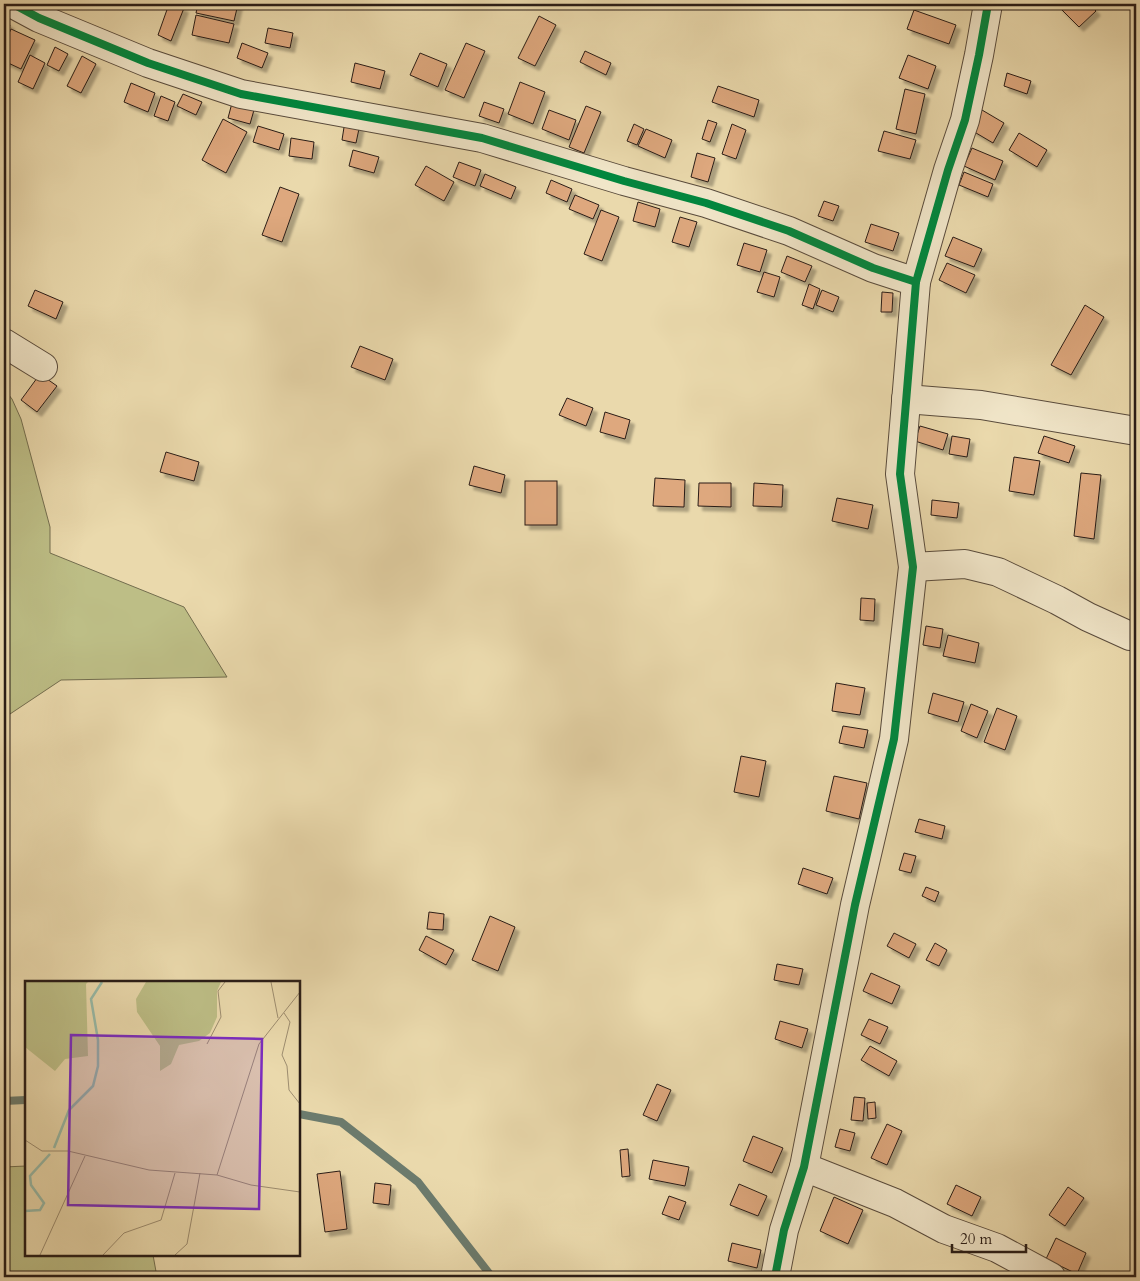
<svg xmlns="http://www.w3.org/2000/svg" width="1140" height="1281" font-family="Cardo,serif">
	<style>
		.green { fill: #bdbe86; stroke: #736d4e }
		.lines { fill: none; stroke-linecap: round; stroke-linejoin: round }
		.stream { stroke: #6c7b6d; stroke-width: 8 }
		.building { fill: #dea87e; stroke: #291c16; filter: url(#shadow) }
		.minor-casing { stroke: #594b3c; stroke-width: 30 }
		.minor { stroke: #f1e6c9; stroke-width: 28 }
		.cycleway-casing { stroke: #f1e6c9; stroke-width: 11 }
		.cycleway { stroke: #00873e; stroke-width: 8 }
		.inset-river { fill: none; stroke: #98baa7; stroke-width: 2.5 }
		.inset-road { fill: none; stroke: #9d8d70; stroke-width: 1 }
		.view { fill: #7b2cbf; fill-opacity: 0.15; stroke: #7b2cbf; stroke-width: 2.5 }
		.inset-edge { fill: none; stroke: #291c16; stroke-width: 2.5 }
	</style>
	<defs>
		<filter id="shadow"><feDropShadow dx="4.5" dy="4.5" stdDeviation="1" flood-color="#0004"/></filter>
	</defs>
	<rect width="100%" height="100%" fill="#ead9ac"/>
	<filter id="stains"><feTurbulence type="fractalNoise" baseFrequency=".004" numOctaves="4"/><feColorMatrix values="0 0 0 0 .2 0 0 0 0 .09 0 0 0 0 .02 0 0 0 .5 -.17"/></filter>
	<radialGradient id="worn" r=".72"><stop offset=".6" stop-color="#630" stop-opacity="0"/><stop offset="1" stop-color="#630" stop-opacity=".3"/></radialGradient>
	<g class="green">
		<path d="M4,389L12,399L21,419L50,527V553L184,607L227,677L61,680L4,718Z"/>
		<path d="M26,1166V1255H153L157,1277H4V1167Z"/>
	</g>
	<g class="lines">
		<g class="stream">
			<path d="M4,1101L26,1100"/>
			<path d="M299,1114L341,1122L418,1182L492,1277"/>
		</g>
	</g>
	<g class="building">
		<path d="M169,4H173L184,8L171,41L158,35Z"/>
		<path d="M198,4H238L234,21L196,13Z"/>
		<path d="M1060,4H1089L1096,11L1079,27L1058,6Z"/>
		<path d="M914,10L956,25L949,44L907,29Z"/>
		<path d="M196,15L234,24L229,43L192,35Z"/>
		<path d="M539,16L556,25L535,66L518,58Z"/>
		<path d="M4,21L10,25L4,38Z"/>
		<path d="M268,28L293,33L290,48L265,43Z"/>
		<path d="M11,29L35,40L21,69L4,61V45Z"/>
		<path d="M242,43L268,53L262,68L237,58Z"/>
		<path d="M466,43L485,51L464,98L445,90Z"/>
		<path d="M55,47L68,54L59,71L47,65Z"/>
		<path d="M585,51L611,63L606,75L580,62Z"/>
		<path d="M420,53L447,64L438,87L410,75Z"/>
		<path d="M30,55L45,63L33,89L18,82Z"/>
		<path d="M908,55L936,66L928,89L899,78Z"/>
		<path d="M82,56L96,64L81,93L67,86Z"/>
		<path d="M355,63L385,71L380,89L351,82Z"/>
		<path d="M1007,73L1031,81L1027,94L1004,86Z"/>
		<path d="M520,82L545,92L533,124L508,114Z"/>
		<path d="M131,83L155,93L148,112L124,102Z"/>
		<path d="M718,86L759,100L754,117L712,102Z"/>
		<path d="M905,89L925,94L916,134L896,129Z"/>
		<path d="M183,94L202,102L196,115L177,106Z"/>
		<path d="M161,96L175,102L168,121L154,116Z"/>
		<path d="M484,102L504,109L499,123L479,116Z"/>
		<path d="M232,103L254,110L250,124L228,118Z"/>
		<path d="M586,106L601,112L584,153L569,147Z"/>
		<path d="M549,110L576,120L569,140L542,129Z"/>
		<path d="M982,110L1004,123L993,143L971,130Z"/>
		<path d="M223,119L247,132L226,173L202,160Z"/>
		<path d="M708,120L717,123L710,142L702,139Z"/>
		<path d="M345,121L360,124L356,143L342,140Z"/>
		<path d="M634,124L644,129L637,145L627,141Z"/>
		<path d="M732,124L746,130L736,159L722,154Z"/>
		<path d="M258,126L284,134L279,150L253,142Z"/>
		<path d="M646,129L672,140L665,158L638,146Z"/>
		<path d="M884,131L916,140L910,159L878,151Z"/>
		<path d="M1019,133L1047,150L1037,167L1009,150Z"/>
		<path d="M291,138L314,142L312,159L289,156Z"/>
		<path d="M972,148L1003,161L995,180L964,166Z"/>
		<path d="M353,150L379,157L374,173L349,166Z"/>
		<path d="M697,153L715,158L708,182L691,177Z"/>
		<path d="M459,162L481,170L475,186L453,177Z"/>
		<path d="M426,166L454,182L444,201L415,185Z"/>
		<path d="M964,172L993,184L988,197L959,185Z"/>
		<path d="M485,174L516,187L511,199L480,186Z"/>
		<path d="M551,180L572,189L567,202L546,193Z"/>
		<path d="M280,187L299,194L282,242L262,235Z"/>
		<path d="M575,195L599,205L593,219L569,209Z"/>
		<path d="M824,201L839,206L833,221L818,216Z"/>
		<path d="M638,202L660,209L655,227L633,221Z"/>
		<path d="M601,210L619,217L602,261L584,254Z"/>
		<path d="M680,217L697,222L689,247L672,242Z"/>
		<path d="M871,224L899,233L893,251L865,242Z"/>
		<path d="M953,237L982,249L974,267L945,256Z"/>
		<path d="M744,243L767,250L760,272L737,265Z"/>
		<path d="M787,256L812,266L805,282L781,272Z"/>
		<path d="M947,263L975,275L966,293L939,280Z"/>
		<path d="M764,272L780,277L774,297L757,292Z"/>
		<path d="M809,284L820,289L813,309L802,305Z"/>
		<path d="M35,290L63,302L56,319L28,306Z"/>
		<path d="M822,290L839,297L833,312L816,305Z"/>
		<path d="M882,292L893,293L892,312H881Z"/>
		<path d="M1085,305L1104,317L1071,375L1051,365Z"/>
		<path d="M360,346L393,359L385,380L351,367Z"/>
		<path d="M40,374L57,386L37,412L21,400Z"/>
		<path d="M567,398L593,408L586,426L559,415Z"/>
		<path d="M605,412L630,420L625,439L600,432Z"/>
		<path d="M920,426L948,434L943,450L915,441Z"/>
		<path d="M952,436L970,439L967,457L949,454Z"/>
		<path d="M1044,436L1075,446L1069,463L1038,453Z"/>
		<path d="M166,452L199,462L194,481L160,472Z"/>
		<path d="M1014,457L1040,461L1034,495L1009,491Z"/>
		<path d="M474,466L505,475L501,493L469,485Z"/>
		<path d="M1081,473L1101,475L1094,539L1074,536Z"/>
		<path d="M655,478L685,480L684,507L653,506Z"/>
		<rect x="525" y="481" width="32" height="44"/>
		<path d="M699,483H731V507L698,506Z"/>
		<path d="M754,483L783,485L782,507L753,506Z"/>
		<path d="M837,498L873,505L868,529L832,521Z"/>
		<path d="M932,500L959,503L957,518L931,515Z"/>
		<path d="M861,598L875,599L874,621L860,620Z"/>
		<path d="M926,626L943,629L940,648L923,645Z"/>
		<path d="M948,635L979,643L975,663L943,656Z"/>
		<path d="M836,683L865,688L860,715L832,711Z"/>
		<path d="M933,693L964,702L958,722L928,713Z"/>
		<path d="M971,704L988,711L977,738L961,731Z"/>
		<path d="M997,708L1017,716L1005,750L984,742Z"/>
		<path d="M843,726L868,730L864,748L839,743Z"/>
		<path d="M741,756L766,761L759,797L734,792Z"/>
		<path d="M834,776L867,783L859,819L826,811Z"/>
		<path d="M919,819L945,826L942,839L915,832Z"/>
		<path d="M904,853L916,856L911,873L899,870Z"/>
		<path d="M803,868L833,878L827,894L798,884Z"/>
		<path d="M926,887L939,892L935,902L922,896Z"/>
		<path d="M429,912L444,914L443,930L427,929Z"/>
		<path d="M490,916L515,927L498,971L472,960Z"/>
		<path d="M894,933L916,944L909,958L887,946Z"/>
		<path d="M426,936L454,950L446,965L419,950Z"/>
		<path d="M935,943L947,950L939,966L926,960Z"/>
		<path d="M777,964L803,969L799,985L774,980Z"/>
		<path d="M871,973L900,986L892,1004L863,991Z"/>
		<path d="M869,1019L888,1027L880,1044L861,1035Z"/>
		<path d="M780,1021L808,1029L802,1048L775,1039Z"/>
		<path d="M870,1046L897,1061L889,1076L861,1060Z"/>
		<path d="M657,1084L671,1090L657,1121L643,1115Z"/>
		<path d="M854,1097L865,1098L863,1121L851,1120Z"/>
		<path d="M875,1102L876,1118L868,1119L867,1103Z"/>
		<path d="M887,1124L902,1131L887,1165L871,1158Z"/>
		<path d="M840,1129L855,1133L850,1151L835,1147Z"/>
		<path d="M753,1136L783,1148L772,1173L743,1161Z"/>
		<path d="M628,1149L630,1176L622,1177L620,1150Z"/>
		<path d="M653,1160L689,1167L685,1186L649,1179Z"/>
		<path d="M340,1171L347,1229L325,1232L317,1174Z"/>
		<path d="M375,1183L391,1185L389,1205L373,1203Z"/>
		<path d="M739,1184L767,1196L758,1216L730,1205Z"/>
		<path d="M956,1185L981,1197L972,1216L947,1204Z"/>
		<path d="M1068,1187L1084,1198L1065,1226L1049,1215Z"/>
		<path d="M669,1196L686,1202L679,1220L662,1214Z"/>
		<path d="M834,1197L863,1210L848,1244L820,1231Z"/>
		<path d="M1056,1238L1086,1253L1077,1274L1046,1259Z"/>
		<path d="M732,1243L761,1250L757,1268L728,1261Z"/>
	</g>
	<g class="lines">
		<defs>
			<g id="minor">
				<path d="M13,4L39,18L148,63L241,94L482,138L624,181L706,203L789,231L873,268L916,282"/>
				<path d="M4,343L43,367"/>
				<path d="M906,399L981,405L1136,431"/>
				<path d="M913,567L965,564L998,572L1057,600L1088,617L1130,636H1136"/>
				<path d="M804,1167L895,1203L944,1229L997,1248L1051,1277"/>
				<path d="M775,1277L784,1230L804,1167L855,905L894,739L913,567L900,474L916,282L948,170L965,120L979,55L988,4"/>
			</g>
		</defs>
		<use href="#minor" class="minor-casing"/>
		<use href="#minor" class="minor"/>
		<defs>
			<g id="cycleway">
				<path d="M13,4L39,18L148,63L241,94L482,138L624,181L706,203L789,231L873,268L916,282"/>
				<path d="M775,1277L784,1230L804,1167L855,905L894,739L913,567L900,474L916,282L948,170L965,120L979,55L988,4"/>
			</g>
		</defs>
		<use href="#cycleway" class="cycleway-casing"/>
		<use href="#cycleway" class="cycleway"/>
	</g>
	<g transform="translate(25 981)">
		<rect width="275" height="275" fill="#ead9ac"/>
		<path d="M0,1H63L61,3L63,75L40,78L30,90L0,66ZM121,1H196L192,10V36L185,52L174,60L154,64L146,83L135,90V65L112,31L111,18Z" fill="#bdbe86"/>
		<path class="inset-river" d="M29,167L44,129L68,105L73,85V59L66,18L77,1M0,230L15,229L19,222L6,204L5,195L25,173"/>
		<path class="inset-road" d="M246,1L253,37M259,32L265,41L257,74L262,85L264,109L275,123M182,63L196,36L193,10L200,1M0,159L17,170H43L124,189L192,194L226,204L275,211M192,194L234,63L275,11M15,274L60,175M78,274L99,252L136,239L150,192M150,274L162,263L175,192"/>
		<path class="view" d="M46,54L237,58L234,228L43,224Z"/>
		<rect width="275" height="275" class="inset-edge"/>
	</g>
	<rect width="1140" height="1281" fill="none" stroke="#ead9ac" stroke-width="20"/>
	<rect x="5" y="5" width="1130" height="1271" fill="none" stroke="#291c16" stroke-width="2.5"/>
	<rect x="10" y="10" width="1120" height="1261" fill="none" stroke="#291c16"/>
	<path d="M952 1244v8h74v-8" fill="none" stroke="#291c16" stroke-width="2.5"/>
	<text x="960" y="1244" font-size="15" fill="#291c16" stroke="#f1e6c9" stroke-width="4" paint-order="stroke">20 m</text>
	<rect width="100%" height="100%" filter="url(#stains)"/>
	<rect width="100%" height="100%" fill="url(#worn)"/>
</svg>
